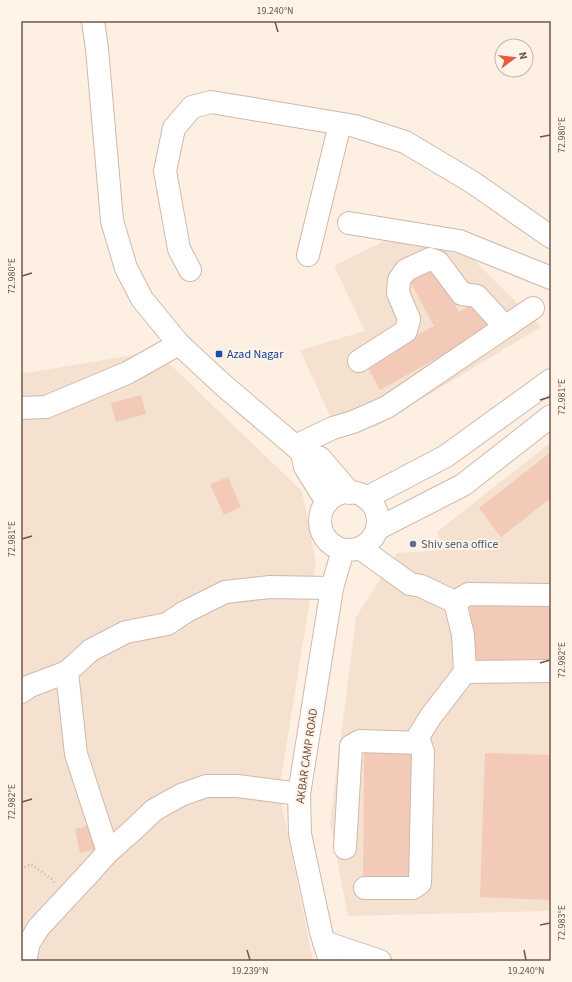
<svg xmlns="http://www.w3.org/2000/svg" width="572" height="982" font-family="'Source Sans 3',sans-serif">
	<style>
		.residential { fill: #f5e1d0 }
		.building { fill: #f3cab8 }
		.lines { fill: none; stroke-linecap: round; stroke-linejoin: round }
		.minor-casing { stroke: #d0b8ab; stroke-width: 24 }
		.path { stroke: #d8ae9c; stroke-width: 2.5; stroke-dasharray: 1 3; stroke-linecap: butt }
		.minor { stroke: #fff; stroke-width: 22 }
		.ticks { fill: none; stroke: #755448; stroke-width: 1.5 }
		.transit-dot { fill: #1a4fb4; stroke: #fff4e8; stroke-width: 1.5 }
		.service-dot { fill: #5c6f8a; stroke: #fff4e8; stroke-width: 1.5 }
		.labels { text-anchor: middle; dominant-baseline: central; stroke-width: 4; stroke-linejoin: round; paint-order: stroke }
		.transit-label { font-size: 12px; fill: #164399; stroke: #fff4e8; text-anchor: start }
		.service-label { font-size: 12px; fill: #4e5e75; stroke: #fff4e8; text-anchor: start }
		.street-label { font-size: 12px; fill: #755448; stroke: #fff4e8 }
		.neatline { fill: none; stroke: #755448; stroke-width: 1.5 }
		.ticks-label { font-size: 10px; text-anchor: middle; fill: #755448 }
	</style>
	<rect width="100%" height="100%" fill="#fdf0e2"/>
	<g class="residential">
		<path d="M392,237L472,258L541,327L375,427L336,429L300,350L365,331L334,266Z"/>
		<path d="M156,351L302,491L316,562L279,791L313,961H21V374Z"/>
		<path d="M551,442V911L348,916L330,823L356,617L397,553L444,550L437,532Z"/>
	</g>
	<g class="building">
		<path d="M433,265L459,312L477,302L491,328L380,390L366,364L434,326L408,278Z"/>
		<path d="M141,395L146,414L116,422L111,403Z"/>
		<path d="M551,452V498L501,537L479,508Z"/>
		<path d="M228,477L241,507L224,515L210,484Z"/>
		<path d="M470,601L551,605V663L471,665Z"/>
		<path d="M364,752L416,753L415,885L363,884Z"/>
		<path d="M485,753L551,755V900L480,897Z"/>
		<path d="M92,825L97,849L80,853L75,829Z"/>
	</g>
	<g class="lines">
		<defs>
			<g id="minor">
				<path d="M93,21L97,49L112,221L126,268L142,299L179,344L222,384L302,452L320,458L350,493"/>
				<path d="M349,223L459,241L551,278"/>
				<path d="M308,255L340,124"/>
				<path d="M190,270L179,249L165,171L174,128L192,107L211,102L355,126L405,142L472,182L551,237"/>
				<path d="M359,361L406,331L409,319L398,293L399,280L406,270L430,259L438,262L462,294L477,296L505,327"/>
				<path d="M21,408L46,407L127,373L179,344"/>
				<path d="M295,446L333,428L353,422L387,407L533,308"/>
				<path d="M302,452L305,467L327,502"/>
				<circle cx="349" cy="521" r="29"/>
				<path d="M366,498L446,456L551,380"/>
				<path d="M377,529L463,485L551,416"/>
				<path d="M360,548L410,584L421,586L455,602L463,635L465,672L431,716L418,737L423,752L420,883L413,888H365"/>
				<path d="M455,602L468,594L551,595"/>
				<path d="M67,672L76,754L108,852"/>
				<path d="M465,672L551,671"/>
				<path d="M21,692L30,686L67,672L91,650L126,632L167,624L185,612L225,592L270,587L332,588"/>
				<path d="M345,848L351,746L360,741L420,743"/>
				<path d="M324,942L380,961"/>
				<path d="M25,961L29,943L39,927L92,870L108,852L132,831L154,810L181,795L206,786H237L299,794"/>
				<path d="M330,961L321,932L300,834L299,794L332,588L343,550"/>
			</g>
		</defs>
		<use href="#minor" class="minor-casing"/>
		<path class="path" d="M21,869L31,864L53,880L55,883"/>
		<use href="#minor" class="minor"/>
	</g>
	<path class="ticks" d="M275,22L278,32M540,137L550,135M22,276L32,273M540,400L550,397M22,539L32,536M540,663L550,660M22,802L32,799M540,925L550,923M247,950L250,960M524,950L526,960"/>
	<rect class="transit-dot" x="215" y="350" width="8" height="8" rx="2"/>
	<circle class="service-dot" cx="413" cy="544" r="4"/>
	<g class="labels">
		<g class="transit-label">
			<text x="227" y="354">Azad Nagar</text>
		</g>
		<g class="service-label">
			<text x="421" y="544">Shiv sena office</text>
		</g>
		<g class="street-label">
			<text transform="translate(307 756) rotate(-82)">AKBAR CAMP ROAD</text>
		</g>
	</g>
	<rect width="572" height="982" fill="none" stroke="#fff4e8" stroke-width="44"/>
	<g transform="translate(514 58) rotate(75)"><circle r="19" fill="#fff4e8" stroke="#c8b4a8"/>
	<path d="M0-3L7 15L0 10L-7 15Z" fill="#eb5943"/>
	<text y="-6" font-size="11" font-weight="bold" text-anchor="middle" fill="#755448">N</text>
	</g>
	<rect x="22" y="22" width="528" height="938" class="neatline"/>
	<g class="ticks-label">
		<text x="275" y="14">19.240°N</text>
		<text transform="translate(561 135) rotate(-90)" y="4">72.980°E</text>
		<text transform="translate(11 276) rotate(-90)" y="4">72.980°E</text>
		<text transform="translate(561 397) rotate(-90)" y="4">72.981°E</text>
		<text transform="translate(11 539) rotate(-90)" y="4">72.981°E</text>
		<text transform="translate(561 660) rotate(-90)" y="4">72.982°E</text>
		<text transform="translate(11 802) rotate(-90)" y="4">72.982°E</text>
		<text transform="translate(561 923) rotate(-90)" y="4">72.983°E</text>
		<text x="250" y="974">19.239°N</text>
		<text x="526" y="974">19.240°N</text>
	</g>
</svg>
